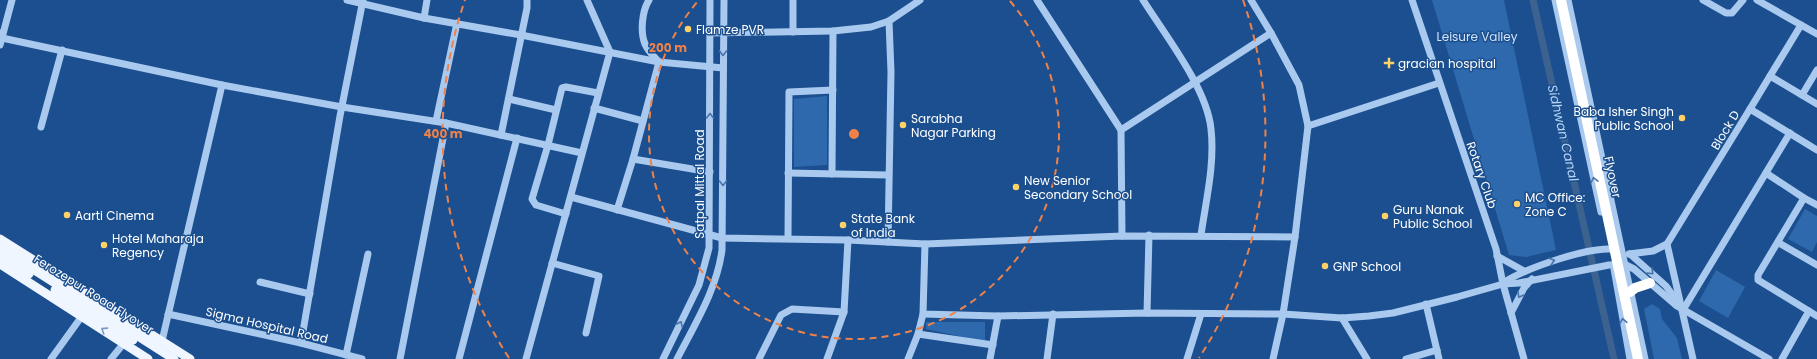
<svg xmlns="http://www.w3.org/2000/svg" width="1817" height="359" font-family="Poppins,sans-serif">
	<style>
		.green { fill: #2e69ad }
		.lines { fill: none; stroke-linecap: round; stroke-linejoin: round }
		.canal { stroke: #3c6290; stroke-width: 7 }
		.minor { stroke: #a9c9ee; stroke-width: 7 }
		.major { stroke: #f0f6ff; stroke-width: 9 }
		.highway { stroke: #fff; stroke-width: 10 }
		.highway-bridge { stroke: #fff; stroke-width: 10 }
		.oneway { stroke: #4674ac }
		.oneway2 { stroke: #7b9ac1 }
		.ring { fill: none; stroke: #ee8249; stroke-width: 2; stroke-dasharray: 7 5 }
		.poi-dot { fill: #ffd166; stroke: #1b4f8f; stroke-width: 1.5 }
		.labels { text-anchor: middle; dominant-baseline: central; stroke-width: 3; stroke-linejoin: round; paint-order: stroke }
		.poi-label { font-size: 12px; fill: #fff; stroke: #1b4f8f; text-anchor: start }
		.park-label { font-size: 12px; fill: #cfe3fa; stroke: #1b4f8f }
		.street-label { font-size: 12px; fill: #fff; stroke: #1b4f8f }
		.water-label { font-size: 13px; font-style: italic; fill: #b5d3f5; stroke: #1b4f8f }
		.centre { fill: #ee8249; stroke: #1b4f8f; stroke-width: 2 }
		.ring-label { font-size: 12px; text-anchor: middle; font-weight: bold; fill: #ee8249; stroke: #1b4f8f; stroke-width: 3; stroke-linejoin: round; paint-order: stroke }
	</style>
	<rect width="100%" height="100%" fill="#1b4f8f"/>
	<g class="green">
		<path d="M1432,0H1504L1556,250L1526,257L1509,255Z"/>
		<path d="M827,96V165L794,167V99Z"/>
		<path d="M1805,209L1817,216V242L1812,252L1788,239Z"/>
		<path d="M1716,270L1745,287L1728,318L1699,301Z"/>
		<path d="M1652,304L1660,309L1662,319L1677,338L1682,359H1654L1644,309Z"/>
		<path d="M926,322H985V342L926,329Z"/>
	</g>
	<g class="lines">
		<path class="canal" d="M1533,0L1614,359"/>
		<g class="minor">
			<path d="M347,0L424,18L521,35L659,62L723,68"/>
			<path d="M793,0V32"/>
			<path d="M1037,0L1121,130L1122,236"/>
			<path d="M1143,0C1165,35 1207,88 1211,129C1215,164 1206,200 1201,235"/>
			<path d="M1251,0L1271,33L1299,85L1308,126L1295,237L1283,314L1273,359"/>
			<path d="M1412,0L1496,249L1503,284L1524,359"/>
			<path d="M1555,0L1601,212"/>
			<path d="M1568,0L1645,359"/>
			<path d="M1703,0L1726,13H1732L1743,0"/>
			<path d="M1757,0L1817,34"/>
			<path d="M424,18L427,0"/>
			<path d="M0,33L2,38L222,85L162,341"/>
			<path d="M710,33L833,31L871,27L889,21L920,0"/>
			<path d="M0,45L12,0"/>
			<path d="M1770,76L1817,104"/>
			<path d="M222,85L342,107L446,123L582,153"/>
			<path d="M1802,95L1817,70"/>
			<path d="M509,99L556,110"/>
			<path d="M594,108L643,121"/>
			<path d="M1750,109L1801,25"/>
			<path d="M436,121L457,23"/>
			<path d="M1308,126L1439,83"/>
			<path d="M41,127L62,50"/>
			<path d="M1121,130L1271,33"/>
			<path d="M501,135L527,8V0"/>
			<path d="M633,159L710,172"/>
			<path d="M788,173L888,175"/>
			<path d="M1766,173L1804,198L1758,275V280L1817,316"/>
			<path d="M832,174L833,31"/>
			<path d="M571,197L722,238L848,240L925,244L1122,236L1295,237"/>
			<path d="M1804,198L1817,205"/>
			<path d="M617,210L633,159L659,62C654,57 648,51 645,44C640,32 642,11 649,0"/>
			<path d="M566,214L536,205L532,199L548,145L562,88L566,87L598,93"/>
			<path d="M788,238L789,92L833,90"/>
			<path d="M888,242L891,72L889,21"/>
			<path d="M1779,243L1817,265"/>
			<path d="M925,244L923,314L998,316L1147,313L1283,314L1342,318L1369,316L1393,313L1457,297L1503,284L1519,283L1609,265L1624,264L1634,269L1677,306L1769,359"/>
			<path d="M1667,244L1693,359"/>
			<path d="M1629,254L1653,251L1667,244L1750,109L1817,150"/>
			<path d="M1630,254L1666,286L1682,308"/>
			<path d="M1497,256L1524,271"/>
			<path d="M552,263L599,276L586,333"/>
			<path d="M1614,269L1630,359"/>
			<path d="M260,282L310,294"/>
			<path d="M1503,283C1524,269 1593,244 1618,250"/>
			<path d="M1426,304L1439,359"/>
			<path d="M1683,310L1790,133"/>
			<path d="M1147,313L1149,235"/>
			<path d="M1511,313L1524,288L1532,279"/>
			<path d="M168,314L301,343L362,359"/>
			<path d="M1342,318L1367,359"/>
			<path d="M918,334L993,345"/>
			<path d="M301,343L340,116L363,0"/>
			<path d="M346,355L368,254"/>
			<path d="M51,359L82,316"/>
			<path d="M111,359L124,343"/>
			<path d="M400,359L446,123"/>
			<path d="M459,359L517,138"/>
			<path d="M526,359L610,52L587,0"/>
			<path d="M663,359L699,285L709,248L710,0"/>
			<path d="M677,359C695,324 717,289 722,250L724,0"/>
			<path d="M759,359L781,315L792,309L844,312"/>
			<path d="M827,359L844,312L848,240"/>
			<path d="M908,359L918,334L923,314"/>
			<path d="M990,359L998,316"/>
			<path d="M1047,359L1053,314"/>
			<path d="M1187,359L1201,314"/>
			<path d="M1406,359L1437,350"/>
			<path d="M1782,359L1809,311"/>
		</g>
		<g class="major">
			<path d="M0,239L190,359"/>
			<path d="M0,248L174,359"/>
			<path d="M0,256L29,274"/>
			<path d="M0,264L148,359"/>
			<path d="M55,290L133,340"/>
		</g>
		<path class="highway" d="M1630,292L1635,288L1650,283"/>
		<path class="highway-bridge" d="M1561,0L1638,359"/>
	</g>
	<defs><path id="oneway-chevron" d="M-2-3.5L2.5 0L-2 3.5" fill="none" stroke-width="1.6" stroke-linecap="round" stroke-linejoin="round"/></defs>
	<g class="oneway">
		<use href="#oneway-chevron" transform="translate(723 53) rotate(90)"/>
		<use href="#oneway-chevron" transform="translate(710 116) rotate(-90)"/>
		<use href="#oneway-chevron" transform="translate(1594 180) rotate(-103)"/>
		<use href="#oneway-chevron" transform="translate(723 183) rotate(90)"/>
		<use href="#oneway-chevron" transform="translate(1552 261) rotate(-16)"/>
		<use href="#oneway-chevron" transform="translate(1651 272) rotate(44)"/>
		<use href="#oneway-chevron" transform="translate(1520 295) rotate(120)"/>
		<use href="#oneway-chevron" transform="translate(1623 321) rotate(-100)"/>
		<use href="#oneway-chevron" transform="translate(680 324) rotate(-64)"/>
	</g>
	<use class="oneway2" href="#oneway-chevron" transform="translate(104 330) rotate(-147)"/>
	<g class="ring">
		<path d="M1010 1A205 205 0 1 1 698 1"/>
		<path d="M509 358A411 411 0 0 1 465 0M1243 0A411 411 0 0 1 1199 358"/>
	</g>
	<g class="poi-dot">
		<circle cx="688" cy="29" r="4"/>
		<path d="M1387 57h4v4h4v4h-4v4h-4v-4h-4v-4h4z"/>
		<circle cx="1682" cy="118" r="4"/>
		<circle cx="903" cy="125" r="4"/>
		<circle cx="1016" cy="187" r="4"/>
		<circle cx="1517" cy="204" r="4"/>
		<circle cx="67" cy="215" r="4"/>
		<circle cx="1385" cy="216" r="4"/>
		<circle cx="843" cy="225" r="4"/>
		<circle cx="104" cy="245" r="4"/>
		<circle cx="1325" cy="266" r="4"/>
	</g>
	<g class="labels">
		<g class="poi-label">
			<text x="696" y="29">Flamze PVR</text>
			<text x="1398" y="63">gracian hospital</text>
			<text x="1674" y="111" text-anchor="end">Baba Isher Singh<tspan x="1674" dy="14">Public School</tspan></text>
			<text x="911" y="118">Sarabha<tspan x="911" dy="14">Nagar Parking</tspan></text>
			<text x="1024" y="180">New Senior<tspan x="1024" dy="14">Secondary School</tspan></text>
			<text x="1525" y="197">MC Office:<tspan x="1525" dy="14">Zone C</tspan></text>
			<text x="1393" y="209">Guru Nanak<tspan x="1393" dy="14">Public School</tspan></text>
			<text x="75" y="215">Aarti Cinema</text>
			<text x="851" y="218">State Bank<tspan x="851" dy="14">of India</tspan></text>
			<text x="112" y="238">Hotel Maharaja<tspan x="112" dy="14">Regency</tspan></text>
			<text x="1333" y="266">GNP School</text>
		</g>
		<g class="park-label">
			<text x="1477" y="36">Leisure Valley</text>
		</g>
		<g class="street-label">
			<text transform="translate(1725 130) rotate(-59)">Block D</text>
			<text transform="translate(1482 175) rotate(71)">Rotary Club</text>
			<text transform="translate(1613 177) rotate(78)">Flyover</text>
			<text transform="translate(699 184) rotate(-90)">Satpal Mittal Road</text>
			<text transform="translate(94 294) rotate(32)">Ferozepur Road Flyover</text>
			<text transform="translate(267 325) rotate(13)">Sigma Hospital Road</text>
		</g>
		<g class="water-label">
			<text transform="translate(1563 133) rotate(77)">Sidhwan Canal</text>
		</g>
	</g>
	<circle cx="854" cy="134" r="6" class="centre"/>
	<g class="ring-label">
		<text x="668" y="52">200 m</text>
		<text x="443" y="138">400 m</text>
	</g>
</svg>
